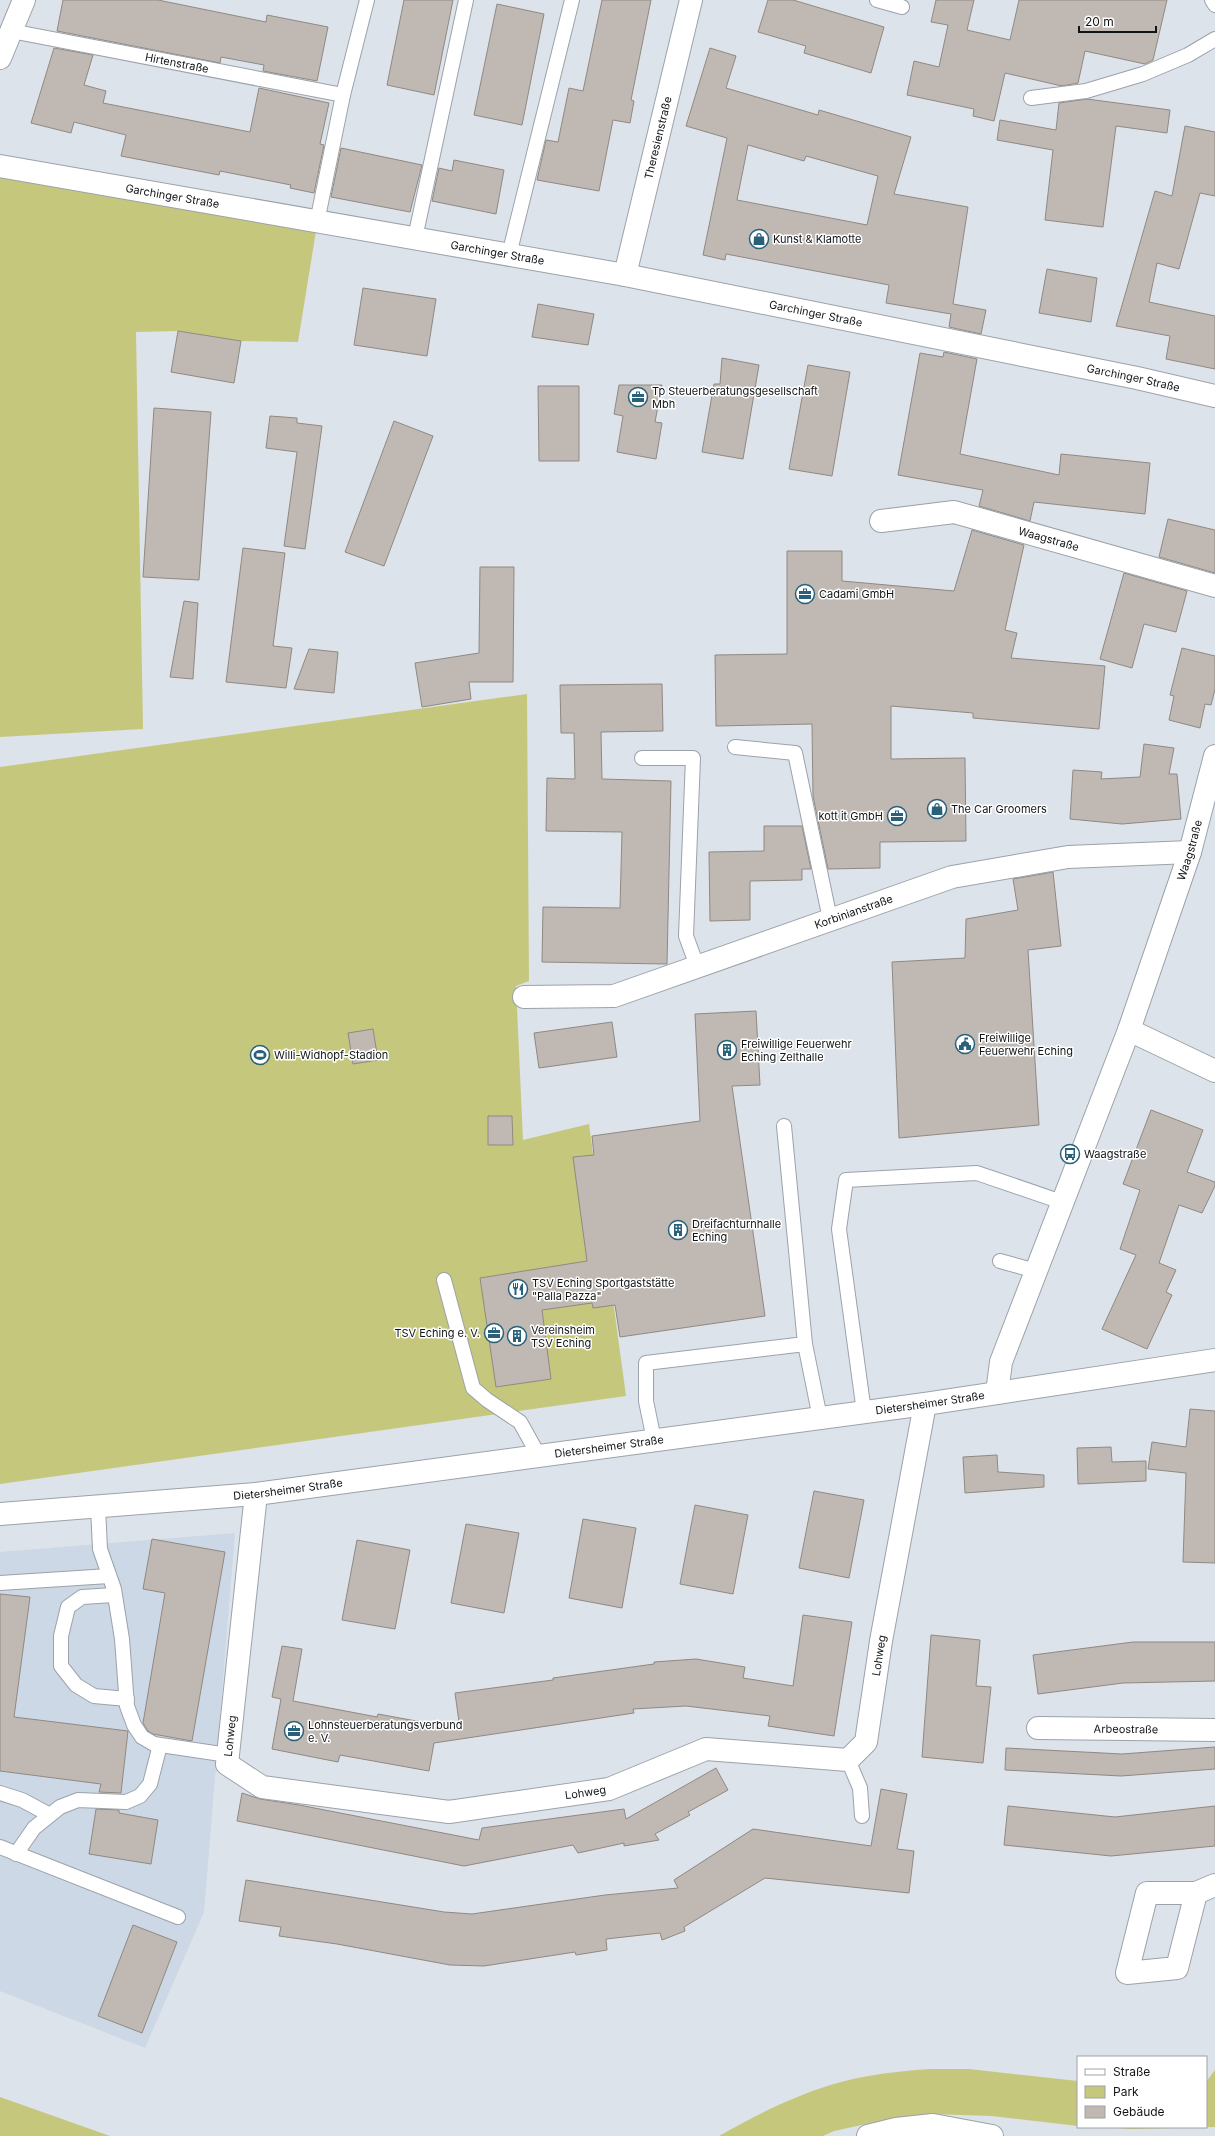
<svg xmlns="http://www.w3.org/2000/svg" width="1215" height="2136" font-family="Inter,sans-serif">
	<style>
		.built { fill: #ccd8e5 }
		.green { fill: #c5c87c }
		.building { fill: #c0b8b2; stroke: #908983; fill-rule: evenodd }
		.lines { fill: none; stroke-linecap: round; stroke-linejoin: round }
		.lane-casing { stroke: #9ca2a9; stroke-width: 16 }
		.street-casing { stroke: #9ca2a9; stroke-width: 24 }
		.secondary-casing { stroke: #9ca2a9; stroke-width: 24 }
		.highway-casing { stroke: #9ca2a9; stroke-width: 24 }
		.lane { stroke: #fff; stroke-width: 14 }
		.street { stroke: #fff; stroke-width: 22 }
		.secondary { stroke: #fff; stroke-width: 22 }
		.highway { stroke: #fff; stroke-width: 22 }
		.labels { text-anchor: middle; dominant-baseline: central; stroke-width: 3; stroke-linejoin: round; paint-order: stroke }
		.street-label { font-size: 11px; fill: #111416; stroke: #fff }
		.poi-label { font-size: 11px; fill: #111416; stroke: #fff; text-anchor: start }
	</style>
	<rect width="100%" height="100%" fill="#dce3ea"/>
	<path class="built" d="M235,1533L204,1912L145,2048L0,1991V1552Z"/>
	<g class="green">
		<path d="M0,176L316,231L298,342L241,341L178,331L136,332L143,729L0,737Z"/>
		<path d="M527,694L529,981L516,986L523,1140L589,1124L626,1396L0,1484V767Z"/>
		<path d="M931,2069H969L1078,2081V2126L991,2116L930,2114L880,2121L834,2131L823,2136H719C758,2114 797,2094 841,2082C870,2074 901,2071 931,2069Z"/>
		<path d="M1215,2070V2127L1131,2129L1103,2127H1206V2082Z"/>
		<path d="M0,2097L110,2136H0Z"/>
	</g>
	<g class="building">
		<path d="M63,0H158L266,22L267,15L328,27L317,81L263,71L264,65L221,57L220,63L57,31Z"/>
		<path d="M404,0H453L434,95L387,85Z"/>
		<path d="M602,0H651L631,100L634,101L630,123L613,120L599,191L537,180L546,140L558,142L569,88L583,91Z"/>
		<path d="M768,0H793L884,27L871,73L804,53L806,46L758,32Z"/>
		<path d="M936,0H974L967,30L1010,40L1019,0H1167L1153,60L1145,64L1085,51L1078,83L1062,86L1005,73L994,121L973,116L974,109L907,95L914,61L939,67L948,25L931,22Z"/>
		<path d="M497,4L544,14L522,125L474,115Z"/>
		<path d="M54,48L93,55L84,85L106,91L103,103L250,132L259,88L329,103L320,144L324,145L314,193L290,188L291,185L220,171L219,175L121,156L126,135L74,122L71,133L31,123Z"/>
		<path d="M710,48L736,56L726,88L818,115L819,110L911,137L894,194L968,207L953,304L986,310L981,334L949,327L951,314L886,303L889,285L726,254L725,260L703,255L727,138L686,126ZM748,145L804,161L806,156L878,176L867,225L737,200Z"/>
		<path d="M1087,99L1170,110L1167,133L1116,126L1103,227L1045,220L1053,150L997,140L1000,120L1056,130L1059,103Z"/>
		<path d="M1185,126L1215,132V196L1200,193L1179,269L1157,263L1149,302L1215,316V369L1166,359L1170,336L1116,326L1155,191L1172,196Z"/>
		<path d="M341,148L422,165L410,212L331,197Z"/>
		<path d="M454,160L504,170L496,214L432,201L439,168L452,171Z"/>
		<path d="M1047,269L1097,278L1091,322L1039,313Z"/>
		<path d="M363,288L436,299L427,356L354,345Z"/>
		<path d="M538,304L594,314L588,345L532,337Z"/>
		<path d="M178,331L241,341L234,383L171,372Z"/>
		<path d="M944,352L977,359L960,454L1059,475L1061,454L1150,463L1145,514L1034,502L1030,521L979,506L983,490L898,475L920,353L943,357Z"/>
		<path d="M722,358L759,365L743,459L702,452L714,384H720Z"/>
		<path d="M808,365L850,372L832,476L789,469Z"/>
		<path d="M619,385H662L655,422L662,423L656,459L617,452L623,416L614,414Z"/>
		<path d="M538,386H579V461H539Z"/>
		<path d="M154,408L211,412L199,580L143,577Z"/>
		<path d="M270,416L297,418V423L322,426L305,549L284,546L297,452L266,448Z"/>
		<path d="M394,421L433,436L384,566L345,552Z"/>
		<path d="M1168,519L1215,530V573L1159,557Z"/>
		<path d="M972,530L1024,545L1005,630L1017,633L1011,658L1105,666L1099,729L973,718V713L891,706V759L965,758L966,841L880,842V868L828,869L813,796L812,724L716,726L715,655L787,654V551H842V581L954,591Z"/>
		<path d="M243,548L285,553L273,646L292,648L286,688L226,682Z"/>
		<path d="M480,567H514L513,682H469L471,699L422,707L415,663L479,653Z"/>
		<path d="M1124,573L1187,591L1176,632L1144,624L1132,668L1100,659Z"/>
		<path d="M184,601L198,603L193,679L170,677Z"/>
		<path d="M1182,648L1215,656V689L1211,705L1205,704L1200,728L1169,720L1174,696L1170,695Z"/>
		<path d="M309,649L338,652L334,693L294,689Z"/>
		<path d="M662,684L663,731L601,732L602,779L671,781L667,964L542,962L543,907L620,908L622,832L546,831L547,778L575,779L574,733H561L560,685Z"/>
		<path d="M1144,744L1174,748L1169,774H1177L1181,819L1122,824L1070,819L1073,770L1102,772L1101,779L1140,777Z"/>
		<path d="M764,826H802L811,869H802V880L750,881V920L710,921L709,852L764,851Z"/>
		<path d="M1053,872L1061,946L1028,950L1039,1125L899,1138L892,962L965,958L966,919L1018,910L1013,879Z"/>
		<path d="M756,1011L760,1085L732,1086L765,1316L620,1337L615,1305L593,1308L592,1303L542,1310L551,1379L496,1387L480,1278L587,1261L573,1157L594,1155L592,1136L700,1121L695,1014Z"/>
		<path d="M612,1022L617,1057L539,1068L534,1033Z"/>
		<path d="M373,1029L378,1060L353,1064L348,1033Z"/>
		<path d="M1151,1110L1203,1130L1187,1172L1215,1182V1186L1202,1213L1179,1205L1159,1263L1176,1270L1166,1292L1172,1295L1147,1349L1102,1329L1136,1255L1120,1249L1140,1190L1123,1184Z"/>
		<path d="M488,1116H512L513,1145H488Z"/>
		<path d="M1190,1409L1215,1411V1563L1183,1562L1186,1473L1148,1469L1152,1442L1186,1447Z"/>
		<path d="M1111,1447L1112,1462L1146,1461V1481L1078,1484L1077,1448Z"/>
		<path d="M997,1455L998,1472L1044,1475V1487L965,1493L963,1457Z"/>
		<path d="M814,1491L864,1500L849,1578L799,1568Z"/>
		<path d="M695,1505L748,1515L733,1594L680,1584Z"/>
		<path d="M583,1519L636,1528L622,1608L569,1598Z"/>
		<path d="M466,1524L519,1533L504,1613L451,1603Z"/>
		<path d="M152,1539L225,1552L192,1741L153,1734L148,1731L143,1723L165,1593L143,1589Z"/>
		<path d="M357,1540L410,1550L395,1629L342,1620Z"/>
		<path d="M0,1594L30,1597L14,1717L128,1731L121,1793L99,1792L101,1784L0,1771Z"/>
		<path d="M803,1615L852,1622L834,1736L768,1726L770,1716L686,1706L633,1709L634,1713L434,1743L429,1771L340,1755L338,1762L272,1749L281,1699L272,1697L282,1646L302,1649L293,1701L377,1717L378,1714L460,1729L455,1693L553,1680V1678L654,1664V1662L696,1659L745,1667L743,1678L793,1686Z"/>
		<path d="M931,1635L980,1640L976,1686L991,1687L983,1763L922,1757Z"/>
		<path d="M1133,1642H1215V1681L1123,1683L1038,1694L1033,1655Z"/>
		<path d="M1215,1747V1769L1121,1776L1005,1770L1006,1748L1122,1754Z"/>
		<path d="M716,1768L728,1790L688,1812L690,1815L655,1834L659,1840L624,1846V1843L578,1853L573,1845L464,1866L237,1821L242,1793L260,1799L299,1805L479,1840L482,1828L624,1809L626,1819Z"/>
		<path d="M881,1789L907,1794L897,1849L914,1851L909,1893L765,1878L684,1927L685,1931L662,1940L660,1933L606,1939L607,1950L576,1955L575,1952L484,1966L450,1965L337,1944L279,1936L281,1927L239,1921L246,1880L444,1912L472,1914L605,1895L678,1888L674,1880L753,1829L871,1846Z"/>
		<path d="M1008,1806L1115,1817L1215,1806V1846L1111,1856L1004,1845Z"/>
		<path d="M96,1809L119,1810V1813L158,1820L151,1864L89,1854Z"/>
		<path d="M133,1925L177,1942L142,2033L98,2016Z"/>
	</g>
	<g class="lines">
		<defs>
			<g id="lane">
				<path d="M877,0L902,7"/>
				<path d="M1212,0L1215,5"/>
				<path id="s1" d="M11,31L343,95L317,222"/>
				<path d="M343,95L367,0"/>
				<path d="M1031,98L1086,91L1143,74L1188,55L1215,39"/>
				<path d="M415,238L466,0"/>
				<path d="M509,255L572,0"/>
				<path d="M735,747L795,753L830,919"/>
				<path d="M642,758H693L686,936L697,966"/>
				<path d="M784,1126L805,1344"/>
				<path d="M1000,1261L1036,1271"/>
				<path d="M444,1280L473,1388L487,1400L520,1422L539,1456"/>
				<path d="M864,1412L839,1229L846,1180L977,1173L1062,1202"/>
				<path d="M654,1440L646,1401V1363L805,1344L820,1418"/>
				<path d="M98,1507L100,1549L114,1589L122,1639L127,1706L134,1725L142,1737L154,1744L228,1755"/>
				<path d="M0,1583L109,1576"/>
				<path d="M114,1595L82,1597L68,1607L61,1636V1666L76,1685L94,1696L127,1699"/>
				<path d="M848,1760L860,1788L862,1816"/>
				<path d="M0,1793L22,1800L50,1815"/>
				<path d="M0,1847L178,1917"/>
				<path d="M16,1854L34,1828L60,1807L78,1800L126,1802L140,1796L150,1784L160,1745"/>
			</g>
			<g id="street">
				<path d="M0,58L24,0"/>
				<path id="s2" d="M0,166L625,275L1137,378L1215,396"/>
				<path id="s3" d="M625,275L691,0"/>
				<path id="s4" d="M881,521L954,512L1215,586"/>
				<path id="s5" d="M524,997L614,996L952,877L1068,857L1190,852"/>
				<path d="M1129,1030L1215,1071"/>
				<path id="s6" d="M997,1393L1001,1362L1129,1030L1190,852L1215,756"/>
				<path id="s7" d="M256,1494L227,1764L262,1787L449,1812L609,1789L706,1749L848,1760L866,1742L881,1641L925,1404"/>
				<path id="s8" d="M1038,1728L1215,1730"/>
				<path d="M1196,1893L1177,1968L1127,1973L1147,1893H1196L1215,1885"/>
			</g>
			<g id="secondary">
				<path id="s9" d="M0,1514L256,1494L925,1404L1215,1360"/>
			</g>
			<path id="highway" d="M868,2136L896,2129L933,2125L992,2136"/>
		</defs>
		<use href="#lane" class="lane-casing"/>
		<use href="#street" class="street-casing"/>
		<use href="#secondary" class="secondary-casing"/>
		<use href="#highway" class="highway-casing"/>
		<use href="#lane" class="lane"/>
		<use href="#street" class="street"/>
		<use href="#secondary" class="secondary"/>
		<use href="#highway" class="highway"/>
	</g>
	<defs>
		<symbol id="shop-ring" viewBox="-11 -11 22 22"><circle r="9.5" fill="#fff" stroke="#29617b" stroke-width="1.5"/><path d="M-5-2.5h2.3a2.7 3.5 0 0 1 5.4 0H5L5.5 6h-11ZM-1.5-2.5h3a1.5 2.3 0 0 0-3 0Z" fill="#29617b"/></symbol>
		<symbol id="office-ring" viewBox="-11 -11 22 22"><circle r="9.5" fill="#fff" stroke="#29617b" stroke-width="1.5"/><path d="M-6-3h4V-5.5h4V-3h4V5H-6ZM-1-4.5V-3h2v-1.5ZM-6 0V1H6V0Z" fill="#29617b"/></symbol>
		<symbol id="civic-ring" viewBox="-11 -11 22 22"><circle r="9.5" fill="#fff" stroke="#29617b" stroke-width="1.5"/><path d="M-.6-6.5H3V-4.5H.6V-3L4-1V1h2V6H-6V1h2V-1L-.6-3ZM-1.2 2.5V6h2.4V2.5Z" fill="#29617b"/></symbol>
		<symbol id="building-ring" viewBox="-11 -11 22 22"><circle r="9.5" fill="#fff" stroke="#29617b" stroke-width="1.5"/><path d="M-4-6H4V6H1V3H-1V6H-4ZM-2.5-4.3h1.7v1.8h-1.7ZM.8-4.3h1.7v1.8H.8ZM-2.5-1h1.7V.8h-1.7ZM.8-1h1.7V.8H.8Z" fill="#29617b"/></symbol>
		<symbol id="stadium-ring" viewBox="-11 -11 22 22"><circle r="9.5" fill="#fff" stroke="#29617b" stroke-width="1.5"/><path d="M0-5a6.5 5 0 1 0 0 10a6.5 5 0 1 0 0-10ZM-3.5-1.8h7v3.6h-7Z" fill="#29617b"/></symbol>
		<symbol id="bus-ring" viewBox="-11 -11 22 22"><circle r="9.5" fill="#fff" stroke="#29617b" stroke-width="1.5"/><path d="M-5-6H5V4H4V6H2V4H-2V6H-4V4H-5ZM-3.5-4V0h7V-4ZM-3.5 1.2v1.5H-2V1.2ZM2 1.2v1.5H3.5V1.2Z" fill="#29617b"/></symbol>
		<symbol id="restaurant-ring" viewBox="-11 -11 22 22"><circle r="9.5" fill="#fff" stroke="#29617b" stroke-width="1.5"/><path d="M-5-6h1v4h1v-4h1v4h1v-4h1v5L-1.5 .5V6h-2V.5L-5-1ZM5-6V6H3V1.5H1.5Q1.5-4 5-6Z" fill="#29617b"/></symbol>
	</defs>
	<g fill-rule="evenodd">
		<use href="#shop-ring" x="748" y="228" width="22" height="22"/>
		<use href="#office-ring" x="627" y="386" width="22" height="22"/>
		<use href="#office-ring" x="794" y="583" width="22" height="22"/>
		<use href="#shop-ring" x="926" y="798" width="22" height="22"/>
		<use href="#office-ring" x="886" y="805" width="22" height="22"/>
		<use href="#civic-ring" x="954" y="1033" width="22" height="22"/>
		<use href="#building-ring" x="716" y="1039" width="22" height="22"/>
		<use href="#stadium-ring" x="249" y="1044" width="22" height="22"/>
		<use href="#bus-ring" x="1059" y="1143" width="22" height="22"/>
		<use href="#building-ring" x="667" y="1219" width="22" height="22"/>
		<use href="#restaurant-ring" x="507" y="1278" width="22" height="22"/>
		<use href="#office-ring" x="483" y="1322" width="22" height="22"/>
		<use href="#building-ring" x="506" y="1325" width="22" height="22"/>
		<use href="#office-ring" x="283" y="1720" width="22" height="22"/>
	</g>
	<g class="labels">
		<g class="street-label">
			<text stroke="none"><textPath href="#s1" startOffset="169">Hirtenstraße</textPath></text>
			<text stroke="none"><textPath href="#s3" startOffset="141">Theresienstraße</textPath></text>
			<text stroke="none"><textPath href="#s2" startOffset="175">Garchinger Straße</textPath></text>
			<text stroke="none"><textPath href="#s2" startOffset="505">Garchinger Straße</textPath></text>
			<text stroke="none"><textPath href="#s2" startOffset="829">Garchinger Straße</textPath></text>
			<text stroke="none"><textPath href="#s2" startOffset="1153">Garchinger Straße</textPath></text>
			<text stroke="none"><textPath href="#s4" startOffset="172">Waagstraße</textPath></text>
			<text stroke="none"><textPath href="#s6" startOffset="577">Waagstraße</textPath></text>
			<text stroke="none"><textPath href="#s5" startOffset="344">Korbinianstraße</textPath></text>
			<text stroke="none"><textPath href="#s9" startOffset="937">Dietersheimer Straße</textPath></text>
			<text stroke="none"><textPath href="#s9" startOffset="613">Dietersheimer Straße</textPath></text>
			<text stroke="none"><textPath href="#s9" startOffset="289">Dietersheimer Straße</textPath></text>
			<text stroke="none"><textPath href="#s7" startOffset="1024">Lohweg</textPath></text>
			<text stroke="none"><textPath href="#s8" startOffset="88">Arbeostraße</textPath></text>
			<text transform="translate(230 1736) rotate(-84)">Lohweg</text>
			<text stroke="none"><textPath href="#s7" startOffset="640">Lohweg</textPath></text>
		</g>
		<g class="poi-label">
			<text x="773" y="239">Kunst &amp; Klamotte</text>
			<text x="652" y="391">Tp Steuerberatungsgesellschaft<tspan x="652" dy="13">Mbh</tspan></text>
			<text x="819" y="594">Cadami GmbH</text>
			<text x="951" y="809">The Car Groomers</text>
			<text x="883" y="816" text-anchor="end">kott it GmbH</text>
			<text x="979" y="1038">Freiwillige<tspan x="979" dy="13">Feuerwehr Eching</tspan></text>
			<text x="741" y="1044">Freiwillige Feuerwehr<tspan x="741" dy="13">Eching Zelthalle</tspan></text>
			<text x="274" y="1055">Willi-Widhopf-Stadion</text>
			<text x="1084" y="1154">Waagstraße</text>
			<text x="692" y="1224">Dreifachturnhalle<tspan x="692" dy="13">Eching</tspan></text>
			<text x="532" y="1283">TSV Eching Sportgaststätte<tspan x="532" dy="13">"Palla Pazza"</tspan></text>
			<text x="531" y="1330">Vereinsheim<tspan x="531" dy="13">TSV Eching</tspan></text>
			<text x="480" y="1333" text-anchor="end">TSV Eching e. V.</text>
			<text x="308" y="1725">Lohnsteuerberatungsverbund<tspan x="308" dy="13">e. V.</tspan></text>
		</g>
	</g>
	<rect x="1077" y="2056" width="130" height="72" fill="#ffffff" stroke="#a0a1a2"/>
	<rect x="1085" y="2069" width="20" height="6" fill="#ffffff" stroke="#a0a1a2"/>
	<text x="1113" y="2076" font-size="12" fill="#111416">Straße</text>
	<rect x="1085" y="2086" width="20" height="12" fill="#c5c87c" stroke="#a0a1a2"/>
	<text x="1113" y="2096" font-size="12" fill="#111416">Park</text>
	<rect x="1085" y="2106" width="20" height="12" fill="#c0b8b2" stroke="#a0a1a2"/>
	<text x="1113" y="2116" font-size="12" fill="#111416">Gebäude</text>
	<path d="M1079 26v6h77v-6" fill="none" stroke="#111416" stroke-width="2"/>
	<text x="1085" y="26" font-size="12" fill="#111416" stroke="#ffffff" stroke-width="3" paint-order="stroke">20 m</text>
</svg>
